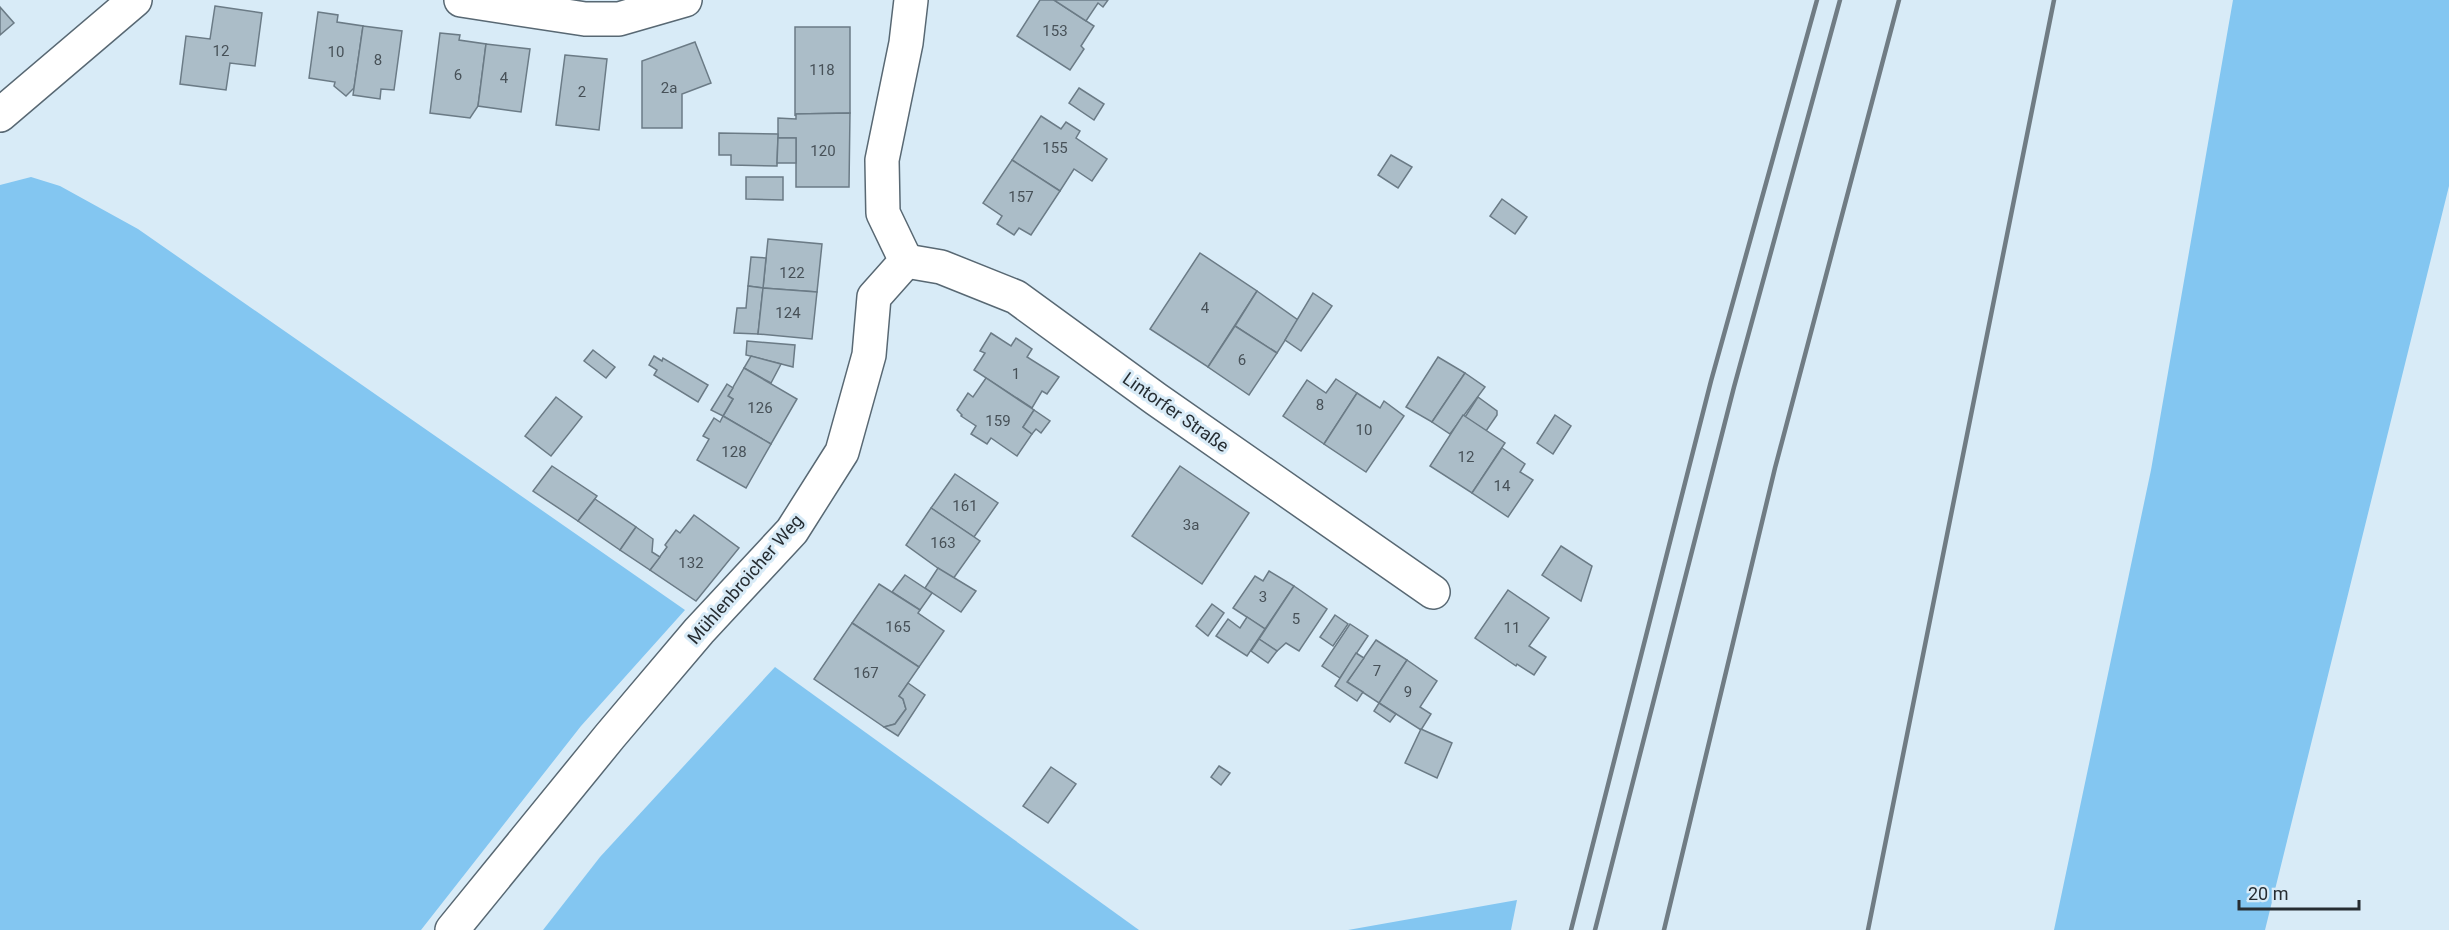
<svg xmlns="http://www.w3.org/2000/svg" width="2449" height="930" font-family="Roboto,sans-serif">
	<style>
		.green { fill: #83c6f1 }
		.building { fill: #abbdc8; stroke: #6b7b86; stroke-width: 1.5 }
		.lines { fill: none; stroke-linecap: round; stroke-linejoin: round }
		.minor-casing { stroke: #586873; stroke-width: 36 }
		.minor { stroke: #fff; stroke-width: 33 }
		.rail { stroke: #707c84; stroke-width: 4.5 }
		.labels { text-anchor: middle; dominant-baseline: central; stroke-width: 6; stroke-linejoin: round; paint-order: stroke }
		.number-label { font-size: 15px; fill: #475158 }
		.street-label { font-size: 18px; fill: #262d32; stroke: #d8ebf7 }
	</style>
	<rect width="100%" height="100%" fill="#d8ebf7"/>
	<g class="green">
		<path d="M2233,0H2449V186L2265,930H2054L2151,470Z"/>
		<path d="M31,177L60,186L138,229L685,610L581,726L421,930H0V185Z"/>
		<path d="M775,667L1139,930H543L600,857Z"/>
		<path d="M1517,900L1511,930H1347H1348Z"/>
	</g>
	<g class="building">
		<path d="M1040,0H1054L1094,26L1081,46L1084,49L1070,70L1017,36Z"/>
		<path d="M1054,0H1108L1103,7L1098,3L1086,21Z"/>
		<path d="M215,6L262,13L255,66L230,63L226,90L180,84L186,36L210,39Z"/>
		<path d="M0,7L14,23L0,35Z"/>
		<path d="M318,12L338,15L337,22L363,26L354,88L346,96L334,86L335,82L309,78Z"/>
		<path d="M363,26L402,31L394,90L381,89L380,99L353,95Z"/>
		<path d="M795,27H850V113L796,114L795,116Z"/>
		<path d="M440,33L460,35L459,40L486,44L478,106L470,118L430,113Z"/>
		<path d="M695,42L711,83L682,94V128H642V61Z"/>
		<path d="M486,44L530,49L521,112L478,106Z"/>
		<path d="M565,55L607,59L599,130L556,125Z"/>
		<path d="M1079,88L1104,104L1094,120L1069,103Z"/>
		<path d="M850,113L849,187H796V138H778V118L796,119V114Z"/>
		<path d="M1041,116L1061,129L1066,122L1080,131L1076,138L1107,159L1092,181L1074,169L1060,191L1012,160Z"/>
		<path d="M719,133L778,134L777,166L731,165V155H719Z"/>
		<path d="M778,138H796V163H777Z"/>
		<path d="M1391,155L1412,167L1398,188L1378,175Z"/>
		<path d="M1012,160L1060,191L1031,235L1019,228L1014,235L997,224L1002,216L983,203Z"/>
		<path d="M746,177H783V200L746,199Z"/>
		<path d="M1502,199L1527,217L1515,234L1490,216Z"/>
		<path d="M768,239L822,244L817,292L763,288Z"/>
		<path d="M1200,253L1257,291L1208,367L1150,329Z"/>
		<path d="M751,257L766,258L763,288L748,286Z"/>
		<path d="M748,286L763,288L758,334L734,333L737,308H746Z"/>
		<path d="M763,288L817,292L812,339L758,334Z"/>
		<path d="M1257,291L1298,320L1277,353L1235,326Z"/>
		<path d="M1313,293L1332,306L1301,351L1285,340Z"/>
		<path d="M1235,326L1277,353L1249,395L1208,367Z"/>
		<path d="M991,333L1011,346L1016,338L1032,349L1027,357L1059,377L1047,394L1042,391L1032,408L974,370L985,353L980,351Z"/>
		<path d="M747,341L795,345L793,367L746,355Z"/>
		<path d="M593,350L615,367L606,378L584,361Z"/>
		<path d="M654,356L662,361L663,358L708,385L698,402L654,375L657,370L649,365Z"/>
		<path d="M751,356L781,364L771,383L744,368Z"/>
		<path d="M1438,357L1465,373L1432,422L1406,407Z"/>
		<path d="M744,368L797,399L771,444L723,416L733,399L728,396Z"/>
		<path d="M1465,373L1485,387L1450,434L1432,422Z"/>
		<path d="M986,378L1034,410L1023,427L1032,434L1017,456L991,438L987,444L971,434L976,426L961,416L962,415L957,410L968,393L973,397Z"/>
		<path d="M1336,379L1357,393L1324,444L1283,416L1307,380L1326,393Z"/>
		<path d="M727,384L733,388L728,396L733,399L723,416L711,410Z"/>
		<path d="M1357,393L1380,408L1384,401L1404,416L1366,472L1324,444Z"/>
		<path d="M556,397L582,417L551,456L525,436Z"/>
		<path d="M1478,397L1497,411V415L1486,431L1465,417Z"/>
		<path d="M1034,410L1050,421L1041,433L1036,429L1032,434L1023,427Z"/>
		<path d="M1463,415L1505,443L1472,493L1430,466Z"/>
		<path d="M1555,415L1571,426L1553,454L1537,443Z"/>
		<path d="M723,416L771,444L746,488L697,460L709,439L703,436L714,418L720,422Z"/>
		<path d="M1502,448L1525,464L1520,472L1533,480L1508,517L1472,493Z"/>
		<path d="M552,466L597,496L578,521L533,491Z"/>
		<path d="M1180,466L1249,513L1202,584L1132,536Z"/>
		<path d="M955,474L998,503L974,537L931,508Z"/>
		<path d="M595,499L636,527L620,550L578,521Z"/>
		<path d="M931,508L980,541L953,579L906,545Z"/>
		<path d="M694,515L739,548L696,601L650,570L667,547L665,545L676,530L680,533Z"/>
		<path d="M636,527L653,539L652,552L660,557L650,570L620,550Z"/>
		<path d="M1561,546L1592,566L1581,601L1542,575Z"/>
		<path d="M938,568L976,591L961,612L925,588Z"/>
		<path d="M1269,571L1294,586L1265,629L1233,608L1255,576L1263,581Z"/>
		<path d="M905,575L932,593L920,610L892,592Z"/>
		<path d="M879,584L920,610L918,613L944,631L919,667L852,623Z"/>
		<path d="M1294,586L1327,609L1299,651L1286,643L1277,651L1259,639Z"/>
		<path d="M1508,590L1549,618L1529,646L1546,657L1534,675L1517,664L1516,666L1475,638Z"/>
		<path d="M1212,604L1224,613L1208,636L1196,626Z"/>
		<path d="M1335,615L1348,624L1333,646L1320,637Z"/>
		<path d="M1247,617L1265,629L1247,656L1216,636L1228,619L1240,628Z"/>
		<path d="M852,623L919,667L899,696L903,699L906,709L895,724L884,727L814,679Z"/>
		<path d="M1350,624L1368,636L1340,678L1322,666Z"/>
		<path d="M1259,639L1277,651L1268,663L1251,651Z"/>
		<path d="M1376,640L1407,660L1379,703L1347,682Z"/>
		<path d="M1356,653L1364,658L1347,682L1363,692L1357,701L1335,686Z"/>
		<path d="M1407,660L1437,681L1420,707L1431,714L1421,730L1379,703Z"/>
		<path d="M908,683L925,695L898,736L884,727L895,724L906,709L903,699L899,696Z"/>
		<path d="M1379,703L1396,714L1390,722L1374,711Z"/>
		<path d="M1421,729L1452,743L1437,778L1405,763Z"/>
		<path d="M1219,766L1230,773L1221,785L1211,777Z"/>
		<path d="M1051,767L1076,784L1048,823L1023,806Z"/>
	</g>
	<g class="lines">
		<defs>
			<g id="minor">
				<path d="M461,0L585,19H619L685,0"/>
				<path d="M0,115L135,0"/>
				<path d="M906,261L941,267L1016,297L1156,399L1433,592"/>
				<path d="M452,930L610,736L699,631L792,531L842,452L869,355L874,297L906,261L883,213L882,160L906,43L911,0"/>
			</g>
		</defs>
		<use href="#minor" class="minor-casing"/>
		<use href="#minor" class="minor"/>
		<g class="rail">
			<path d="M1571,930L1711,381L1817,0"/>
			<path d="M1595,930L1734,387L1840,0"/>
			<path d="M1664,930L1775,468L1899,0"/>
			<path d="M1868,930L2054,0"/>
		</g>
	</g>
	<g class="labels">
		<g class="number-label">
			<text x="1055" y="31">153</text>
			<text x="221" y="51">12</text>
			<text x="336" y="52">10</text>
			<text x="378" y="60">8</text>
			<text x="822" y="70">118</text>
			<text x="458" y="75">6</text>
			<text x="504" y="78">4</text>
			<text x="669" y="88">2a</text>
			<text x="582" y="92">2</text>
			<text x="1055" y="148">155</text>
			<text x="823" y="151">120</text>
			<text x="1021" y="197">157</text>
			<text x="792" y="273">122</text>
			<text x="1205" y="308">4</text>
			<text x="788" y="313">124</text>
			<text x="1242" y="360">6</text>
			<text x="1016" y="374">1</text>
			<text x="1320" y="405">8</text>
			<text x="760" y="408">126</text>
			<text x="998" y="421">159</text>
			<text x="1364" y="430">10</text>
			<text x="734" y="452">128</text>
			<text x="1466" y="457">12</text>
			<text x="1502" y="486">14</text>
			<text x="965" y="506">161</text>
			<text x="1191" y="525">3a</text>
			<text x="943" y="543">163</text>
			<text x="691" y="563">132</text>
			<text x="1263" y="597">3</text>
			<text x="1296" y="619">5</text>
			<text x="898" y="627">165</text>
			<text x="1512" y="628">11</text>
			<text x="1377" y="671">7</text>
			<text x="866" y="673">167</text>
			<text x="1408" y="692">9</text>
		</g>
		<g class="street-label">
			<text transform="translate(1176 412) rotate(35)">Lintorfer Straße</text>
			<text transform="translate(745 579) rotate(-49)">Mühlenbroicher Weg</text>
		</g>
	</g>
	<path d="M2239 900v9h120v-9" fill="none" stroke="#262d32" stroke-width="3"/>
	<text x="2248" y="900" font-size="18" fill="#262d32" stroke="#d8ebf7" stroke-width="4.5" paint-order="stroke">20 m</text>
</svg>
